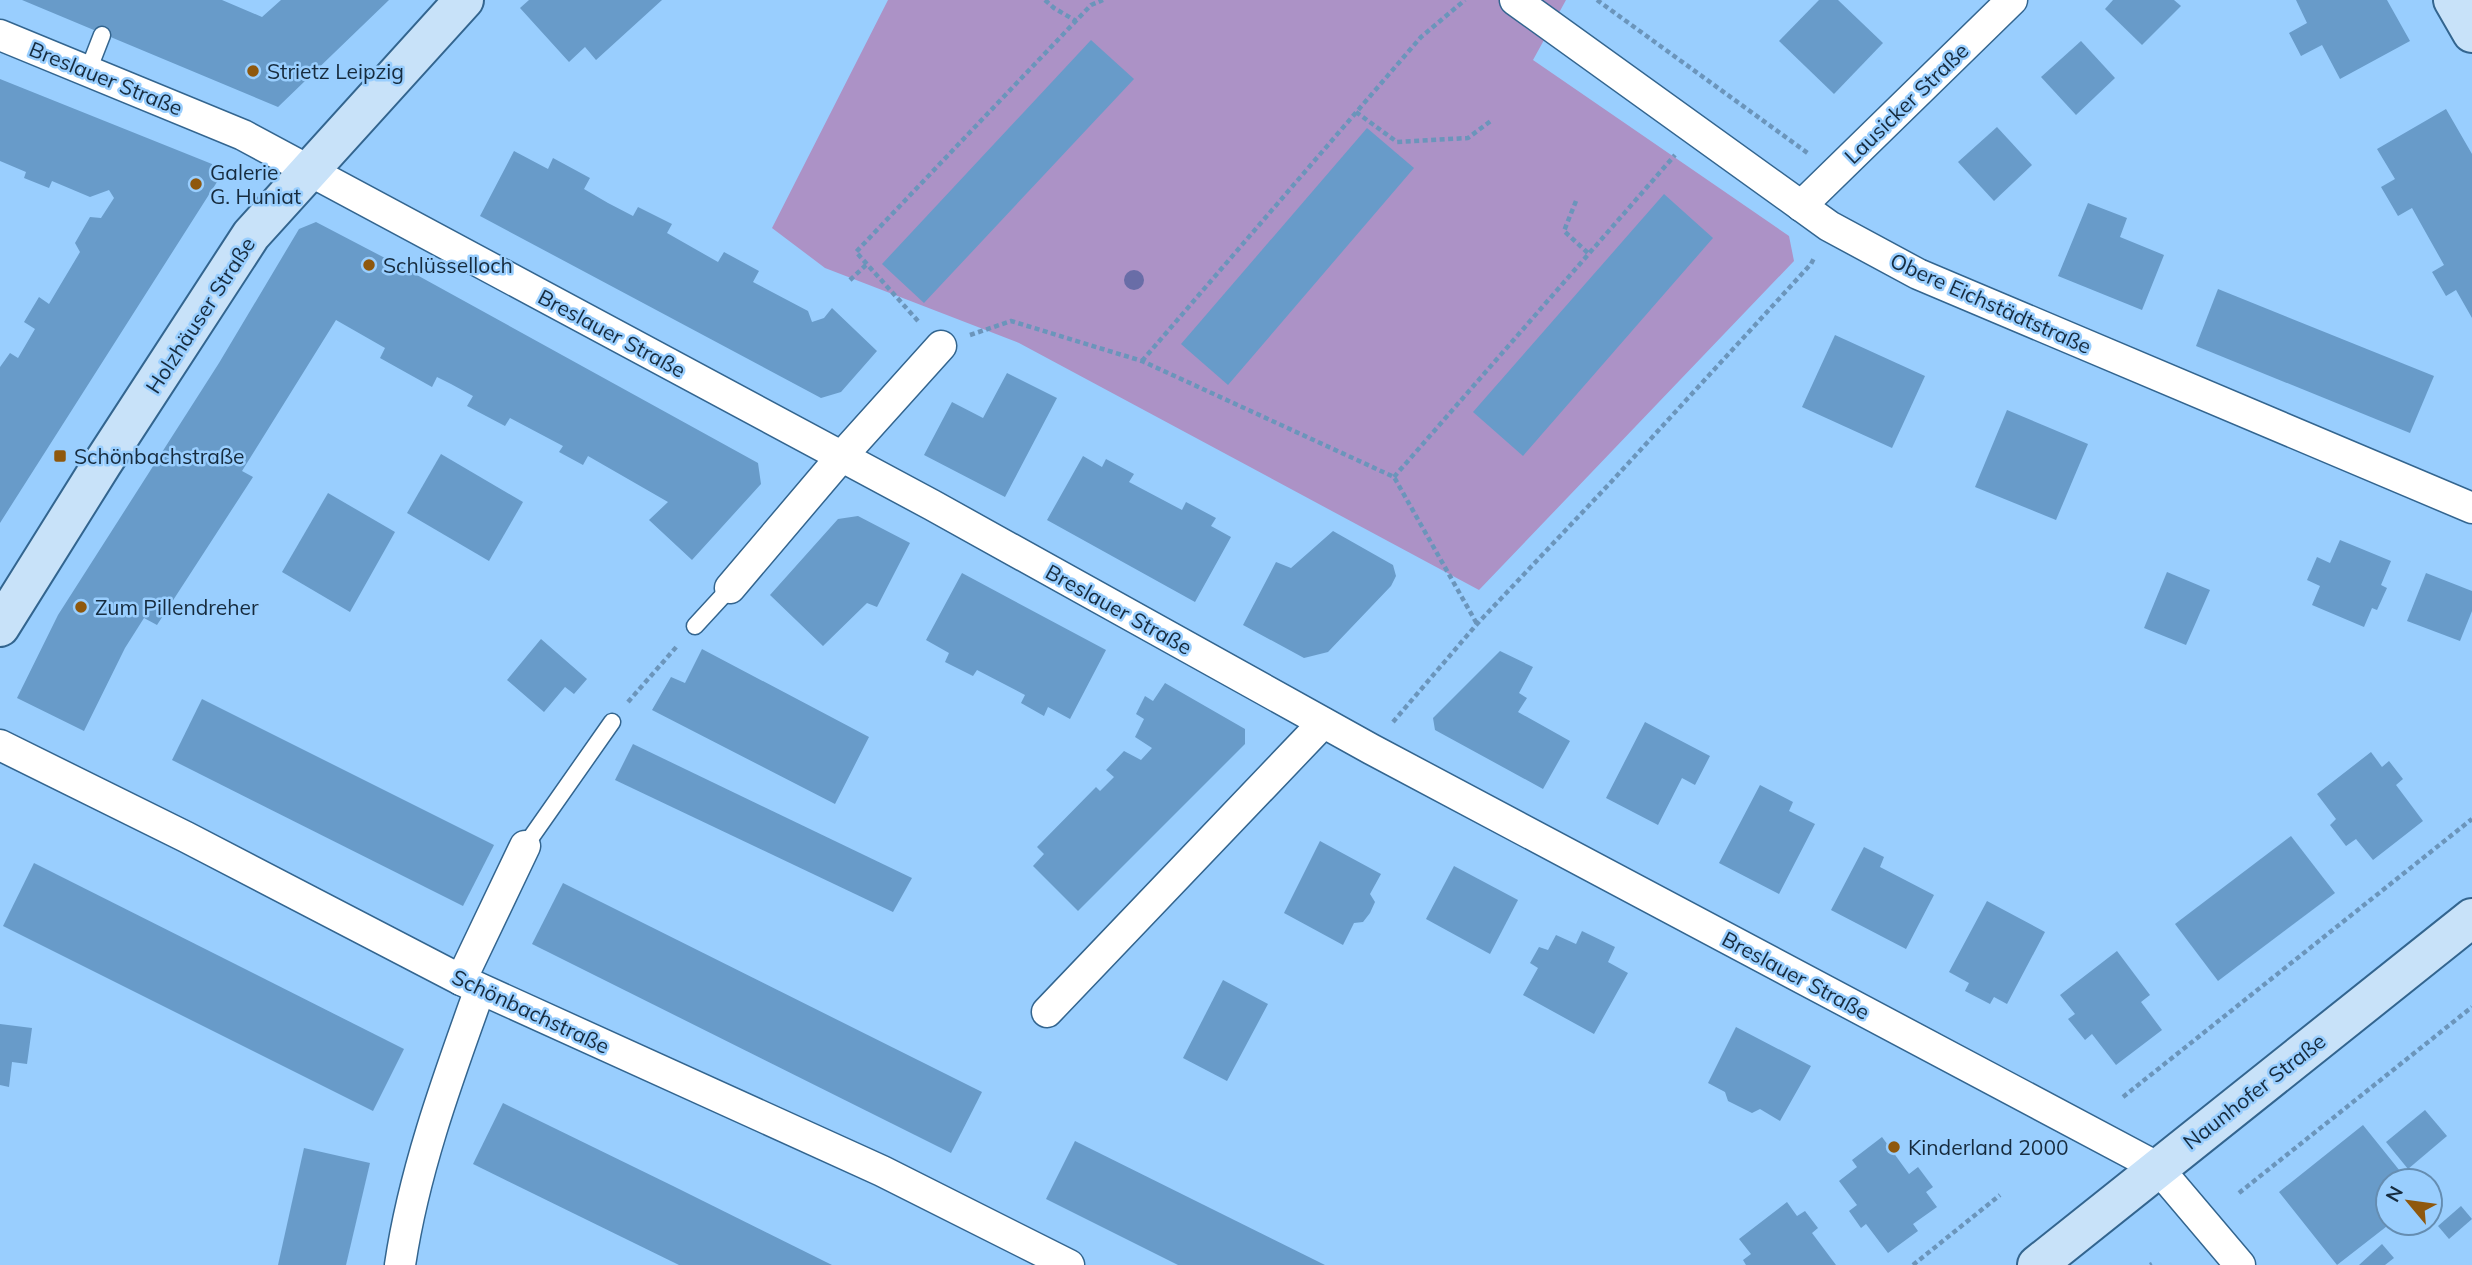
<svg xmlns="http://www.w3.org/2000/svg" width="2472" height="1265" font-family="Mulish,sans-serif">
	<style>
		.green { fill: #ac92c6 }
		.building { fill: #689bc9 }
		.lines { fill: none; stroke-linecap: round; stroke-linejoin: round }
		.lane-casing { stroke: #33658f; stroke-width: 19 }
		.street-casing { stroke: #33658f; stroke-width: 33 }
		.secondary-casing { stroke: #33658f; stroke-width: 42 }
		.path { stroke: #6b95bb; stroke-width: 4.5; stroke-dasharray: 5 3.5; stroke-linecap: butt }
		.lane { stroke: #fff; stroke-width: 16 }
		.street { stroke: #fff; stroke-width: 30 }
		.secondary { stroke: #c8e2f9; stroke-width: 38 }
		.tree { fill: #696da7 }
		.poi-dot { fill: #8f580d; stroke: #99cefe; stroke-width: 2.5 }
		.labels { text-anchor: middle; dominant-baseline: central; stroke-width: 5; stroke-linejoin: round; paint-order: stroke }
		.poi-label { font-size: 21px; fill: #162b3e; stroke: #99cefe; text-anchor: start }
		.street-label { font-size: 21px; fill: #162b3e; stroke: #99cefe }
	</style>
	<rect width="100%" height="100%" fill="#99cefe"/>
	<path class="green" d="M888,0H1566L1533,60L1789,236L1794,261L1479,590L1019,343L825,268L772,228Z"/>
	<g class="building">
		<path d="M22,0H222L262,17L281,0H389L278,107Z"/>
		<path d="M529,0H662L596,60L585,47L569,62L520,8Z"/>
		<path d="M1819,0H1838L1883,43L1834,94L1779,41Z"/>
		<path d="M2113,0H2174L2181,6L2142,45L2105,9Z"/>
		<path d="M2296,0H2387L2410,41L2340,79L2322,45L2301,56L2289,33L2307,23Z"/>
		<path d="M1091,40L1134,79L924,303L882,264Z"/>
		<path d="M2081,41L2115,78L2076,115L2041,77Z"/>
		<path d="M0,79L212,164L217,182L0,523V367L10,353L18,358L35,329L24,322L39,297L49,304L80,252L75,243L90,217L101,218L114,198L109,190L90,197L52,181L49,188L24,178L26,172L0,161Z"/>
		<path d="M2446,109L2472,154V318L2456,290L2446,296L2432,272L2444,265L2412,208L2398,216L2381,187L2395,179L2377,149Z"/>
		<path d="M1997,127L2032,165L1994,201L1958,162Z"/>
		<path d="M1367,128L1414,168L1228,385L1181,344Z"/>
		<path d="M514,151L548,169L553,158L590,178L584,189L608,203L633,216L638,207L672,224L667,233L718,262L724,252L759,271L753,282L808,311L812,322L824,318L832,308L877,351L841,392L821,398L480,216Z"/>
		<path d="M1664,194L1713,238L1523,456L1473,412Z"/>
		<path d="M2088,203L2127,218L2120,237L2164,255L2142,310L2058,276Z"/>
		<path d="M316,222L406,269L758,463L761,484L692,560L649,520L668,502L588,456L583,465L559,452L563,446L510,418L505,426L467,406L473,396L451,384L437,377L432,387L380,358L385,348L336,320L242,471L253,477L157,625L144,618L125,648L84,731L17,698L58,615L219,363L299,229Z"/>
		<path d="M2218,289L2434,376L2410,433L2196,346Z"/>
		<path d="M1835,335L1925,376L1892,448L1802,407Z"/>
		<path d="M1007,373L1057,398L1005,497L924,455L952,402L983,418Z"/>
		<path d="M2007,410L2088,444L2056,520L1975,487Z"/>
		<path d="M441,454L523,502L489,561L407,513Z"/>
		<path d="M1083,456L1102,467L1106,459L1134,474L1129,482L1182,510L1186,502L1216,518L1211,526L1231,537L1195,602L1047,520Z"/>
		<path d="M328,493L395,532L350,612L282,572Z"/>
		<path d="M858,516L910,543L877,607L867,603L823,646L770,595L838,519Z"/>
		<path d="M1333,531L1393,565L1396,576L1391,586L1328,652L1304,658L1243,625L1276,562L1291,568Z"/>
		<path d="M2340,540L2391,561L2381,585L2387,588L2377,610L2372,608L2364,627L2312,605L2320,586L2307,580L2317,557L2330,563Z"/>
		<path d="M2167,572L2210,590L2186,645L2144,628Z"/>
		<path d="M962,573L1106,650L1070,719L1048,707L1044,716L1021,703L1025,695L977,670L973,676L945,662L949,653L926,640Z"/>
		<path d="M2426,573L2472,591V611L2460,641L2407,621Z"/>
		<path d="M541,639L587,679L574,694L565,687L544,712L507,680Z"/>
		<path d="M702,649L869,737L835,804L652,710L671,677L685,683Z"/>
		<path d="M1500,651L1533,667L1519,693L1527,698L1518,712L1570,741L1543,789L1435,730L1433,718Z"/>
		<path d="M1165,683L1245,729V744L1078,911L1033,866L1044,854L1037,847L1096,787L1100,791L1114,777L1106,770L1124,751L1141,760L1152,748L1135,737L1144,719L1136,714L1145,696L1153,701Z"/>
		<path d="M202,699L494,845L463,906L172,760Z"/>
		<path d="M1645,722L1710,756L1695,785L1682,778L1658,825L1606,798Z"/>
		<path d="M633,744L912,878L893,912L615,780Z"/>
		<path d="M2371,752L2382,767L2389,761L2403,779L2396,785L2423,821L2373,860L2356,839L2346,846L2330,825L2336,819L2317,794Z"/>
		<path d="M1760,785L1793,802L1789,811L1815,824L1779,894L1719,863Z"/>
		<path d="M2291,836L2335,893L2218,981L2175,924Z"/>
		<path d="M1320,841L1381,874L1370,894L1375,902L1370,913L1363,922L1354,923L1343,945L1284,913Z"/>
		<path d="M1864,847L1884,857L1880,867L1934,895L1906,949L1831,910Z"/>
		<path d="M34,863L404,1049L373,1111L3,926Z"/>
		<path d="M1454,866L1518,900L1490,954L1426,919Z"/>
		<path d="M563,883L982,1092L951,1153L532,944Z"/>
		<path d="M1987,901L2045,932L2007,1004L1994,997L1990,1004L1965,991L1969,983L1949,972Z"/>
		<path d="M1582,931L1615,947L1608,962L1628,973L1594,1034L1523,995L1538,968L1530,963L1539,947L1548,950L1556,935L1576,944Z"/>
		<path d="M2117,951L2150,995L2141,1002L2162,1030L2116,1065L2092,1034L2085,1040L2068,1019L2075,1014L2060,995Z"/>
		<path d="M1223,980L1268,1004L1227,1081L1183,1058Z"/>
		<path d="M0,1024L32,1028L27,1064L12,1062L9,1087L0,1085Z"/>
		<path d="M1736,1027L1811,1066L1780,1121L1760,1109L1752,1113L1728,1101L1725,1092L1708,1083Z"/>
		<path d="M503,1103L673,1186L832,1265H679L473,1164Z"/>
		<path d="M2425,1110L2447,1136L2408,1169L2386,1142Z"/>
		<path d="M2363,1125L2408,1181H2388V1223H2391L2337,1265L2279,1192Z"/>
		<path d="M1882,1137L1909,1174L1918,1167L1933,1187L1926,1192L1937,1207L1913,1224L1918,1231L1888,1253L1866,1224L1861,1228L1849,1211L1857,1205L1839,1181L1857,1167L1852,1160Z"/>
		<path d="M1075,1141L1325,1265H1178L1046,1199Z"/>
		<path d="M304,1148L370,1163L346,1265H278Z"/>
		<path d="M1787,1202L1797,1216L1805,1211L1818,1228L1812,1233L1836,1265H1746L1743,1260L1751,1254L1739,1239Z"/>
		<path d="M2461,1206L2472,1219L2449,1239L2438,1226Z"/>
		<path d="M2382,1244L2394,1258L2385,1265H2359Z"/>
	</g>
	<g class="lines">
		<defs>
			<g id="lane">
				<path d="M88,71L102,35"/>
				<path d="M695,626L730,588"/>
				<path d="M525,846L612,722"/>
			</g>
			<g id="street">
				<path d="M1515,0L1829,226L1918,274L2472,508"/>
				<path d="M0,35L243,135L932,505L1371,749L2157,1167L2240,1265"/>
				<path d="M1801,206L2012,0"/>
				<path d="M730,588L842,456L941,346"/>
				<path d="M0,745L186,837L461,980L882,1171L1069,1265"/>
				<path d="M461,980L525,846"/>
				<path d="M1047,1012L1323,723"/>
				<path d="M400,1265C414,1170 448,1078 480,989"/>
			</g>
			<g id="secondary">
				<path d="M2453,0L2472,33"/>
				<path d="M0,627L102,464L251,235L464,0"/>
				<path d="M2037,1265L2472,918"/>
			</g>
		</defs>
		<use href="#lane" class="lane-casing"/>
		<use href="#street" class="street-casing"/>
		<use href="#secondary" class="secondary-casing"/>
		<g class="path">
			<path d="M1045,0L1054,8L1076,21"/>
			<path d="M1597,0L1809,154"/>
			<path d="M1356,112L1397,142L1468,138L1492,120"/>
			<path d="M1576,201L1564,231L1588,253"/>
			<path d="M850,280L866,265"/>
			<path d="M918,321L856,252L1091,5L1103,0"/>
			<path d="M970,335L1011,321L1142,361L1394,477L1477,624"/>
			<path d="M1142,361L1421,37L1465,0"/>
			<path d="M1394,477L1675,155"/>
			<path d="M628,702L678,645"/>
			<path d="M1393,722L1477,624L1612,481L1811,264L1815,256"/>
			<path d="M2123,1097L2472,819"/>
			<path d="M2239,1193L2472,1007"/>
			<path d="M1913,1265L2000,1195"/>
			<path d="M2150,1265L2152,1264"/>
		</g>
		<use href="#lane" class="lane"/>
		<use href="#street" class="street"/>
		<use href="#secondary" class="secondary"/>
	</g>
	<circle class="tree" cx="1134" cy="280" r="10"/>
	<g class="poi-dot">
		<circle cx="253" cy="71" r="7"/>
		<circle cx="196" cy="184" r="7"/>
		<circle cx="369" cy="265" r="7"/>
		<rect x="53" y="449" width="14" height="14" rx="3.5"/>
		<circle cx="81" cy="607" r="7"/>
		<circle cx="1894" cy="1147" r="7"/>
	</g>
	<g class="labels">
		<g class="poi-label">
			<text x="267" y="71">Strietz Leipzig</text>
			<text x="210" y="172">Galerie<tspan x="210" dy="24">G. Huniat</tspan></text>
			<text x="383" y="265">Schlüsselloch</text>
			<text x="74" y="456">Schönbachstraße</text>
			<text x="95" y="607">Zum Pillendreher</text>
			<text x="1908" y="1147">Kinderland 2000</text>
		</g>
		<g class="street-label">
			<text transform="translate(106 78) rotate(22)">Breslauer Straße</text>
			<text transform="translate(1906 103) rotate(-44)">Lausicker Straße</text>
			<text transform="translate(1991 303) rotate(24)">Obere Eichstädtstraße</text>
			<text transform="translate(200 315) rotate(-57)">Holzhäuser Straße</text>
			<text transform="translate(612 333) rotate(28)">Breslauer Straße</text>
			<text transform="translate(1119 609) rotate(29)">Breslauer Straße</text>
			<text transform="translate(1796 975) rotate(28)">Breslauer Straße</text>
			<text transform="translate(531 1011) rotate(25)">Schönbachstraße</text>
			<text transform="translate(2254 1091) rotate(-38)">Naunhofer Straße</text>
		</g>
	</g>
	<g transform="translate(2409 1202) rotate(299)"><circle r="33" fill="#99cefe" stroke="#658db1" stroke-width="2"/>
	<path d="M0-5L12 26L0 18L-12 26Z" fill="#8f580d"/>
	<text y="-10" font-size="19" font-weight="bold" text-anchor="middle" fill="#162b3e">N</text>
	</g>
</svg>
